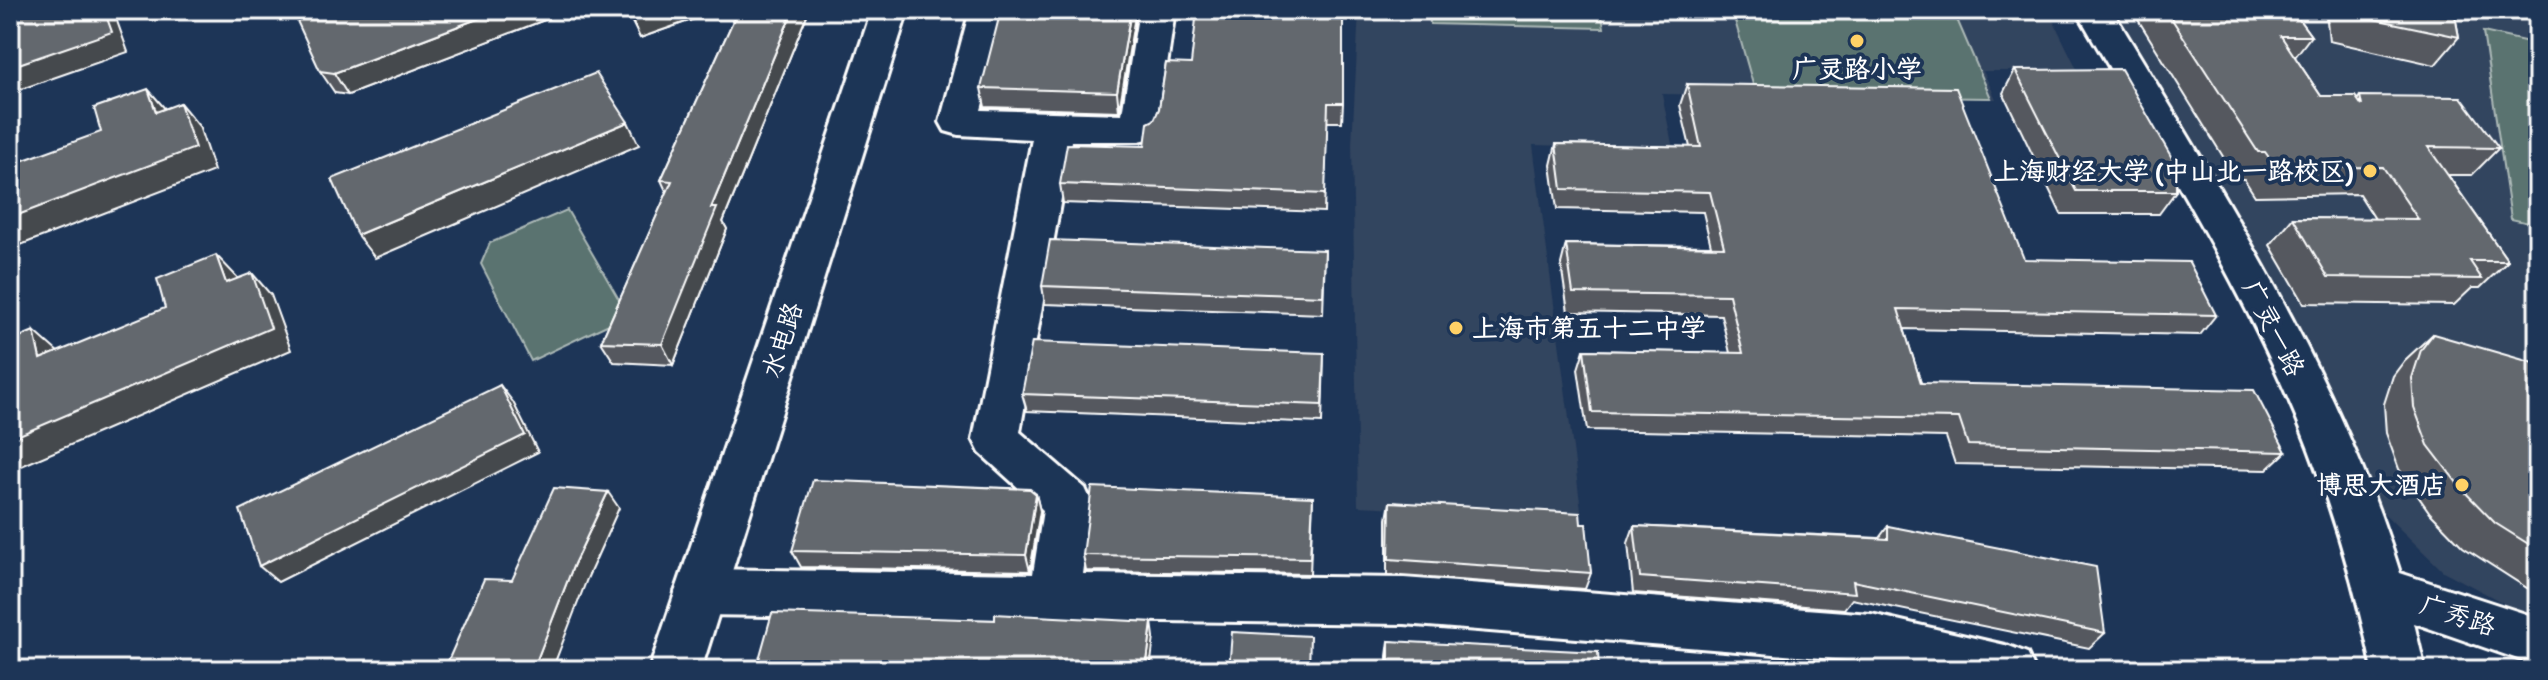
<svg xmlns="http://www.w3.org/2000/svg" width="2548" height="680" font-family="Itim,'LXGW WenKai TC',sans-serif">
	<style>
		.built { fill: #32445e }
		.green { fill: #5a736f; stroke: #acb9b7; stroke-width: 2 }
		.lines { fill: none; stroke-linecap: round; stroke-linejoin: round }
		.minor-casing { stroke: #fff; stroke-width: 6 }
		.major-casing { stroke: #fff; stroke-width: 6 }
		.minor { fill: #1d3557; fill-rule: evenodd }
		.major { fill: #1d3557; fill-rule: evenodd }
		.wall { fill: #55595f; stroke: #fff; stroke-width: 2 }
		.shaded-wall { fill: #45494d; stroke: #fff; stroke-width: 2 }
		.building { fill: #63686e; stroke: #fff; stroke-width: 2 }
		.poi-dot { fill: #ffd166; stroke: #1d3557; stroke-width: 3 }
		.labels { text-anchor: middle; dominant-baseline: central; stroke-width: 8; stroke-linejoin: round; paint-order: stroke }
		.poi-label { font-size: 26px; font-weight: bold; fill: #fff; stroke: #1d3557; text-anchor: end }
		.street-label { font-size: 26px; fill: #fff; stroke: #1d3557 }
	</style>
	<rect width="100%" height="100%" fill="#1d3557"/>
	<filter id="ink" filterUnits="userSpaceOnUse"><feTurbulence type="fractalNoise" baseFrequency=".0125" numOctaves="2"/><feDisplacementMap in="SourceGraphic" scale="16" xChannelSelector="R" yChannelSelector="G"/><feConvolveMatrix kernelMatrix="1 2 1 2 8 2 1 2 1" color-interpolation-filters="sRGB"/></filter>
	<g filter="url(#ink)">
		<g class="built">
			<path d="M1359,10H2048L2078,71H1983L1996,99L1662,94L1673,149L1533,145L1582,517L1358,506L1352,143Z"/>
			<path d="M2112,10H2538V616L2511,607L2443,571L2361,491L2313,367Z"/>
		</g>
		<g class="green">
			<path d="M1429,10H1601L1604,28L1430,24Z"/>
			<path d="M1732,10H1953L1991,98L1756,95Z"/>
			<path d="M2483,32L2538,44V225L2511,219Z"/>
			<path d="M567,210L628,315L531,361L481,264L490,243Z"/>
		</g>
		<g class="lines">
			<defs>
				<g id="minor">
					<path d="M970,10H1006L981,110L1122,114L1139,10H1175L1158,128L1153,138L1139,141H1071L1020,432L1085,488L1092,503L1083,574L1404,578L1871,614L2009,646L2027,653L2035,670H1906L1871,662L1404,624L700,615L682,608L675,592L682,576L700,569L1033,574L1043,510L980,453L973,439L1032,139L959,135L945,131L940,122Z"/>
					<path d="M2076,10H2112C2221,192 2337,369 2400,573L2538,618V666L2414,623L2425,670H2373C2352,571 2323,475 2281,382C2223,253 2146,132 2076,10Z"/>
				</g>
				<path id="major" d="M872,10H908L701,670H649Z"/>
			</defs>
			<use href="#minor" class="minor-casing"/>
			<use href="#major" class="major-casing"/>
			<use href="#minor" class="minor"/>
			<use href="#major" class="major"/>
		</g>
		<g class="wall">
			<path d="M626,10H720L640,38Z"/>
			<path d="M738,10H809L723,222L727,229L673,365L614,362L601,342L667,193L661,180Z"/>
			<path d="M1136,10L1119,111L985,107L981,88Z"/>
			<path d="M2132,10H2292L2311,36L2295,57L2321,96L2357,100L2360,96L2499,148L2472,175H2448L2508,261L2480,288H2472L2454,305L2304,303L2270,245L2293,218L2375,219L2359,194L2255,196L2244,179H2237Z"/>
			<path d="M2326,10H2454L2459,37L2435,65L2329,41Z"/>
			<path d="M2520,10H2538V18Z"/>
			<path d="M555,16L348,95L335,93L320,71Z"/>
			<path d="M1166,63L1343,103L1342,122H1327L1324,212L1063,203L1060,184L1145,146L1159,109Z"/>
			<path d="M2015,70L2176,191L2159,214H2061L2003,93Z"/>
			<path d="M1687,84L2024,259L2216,315L2200,335L1904,329L1921,383L2286,452L2267,470L1955,464L1946,437L1587,430L1578,369L1584,350L1730,353L1721,315L1568,312L1561,264L1566,244L1711,246L1703,212L1557,209L1551,165L1556,144L1690,147L1680,105Z"/>
			<path d="M1325,250L1323,314L1045,304L1042,286Z"/>
			<path d="M2433,334L2538,393V591L2527,588L2463,547L2430,513L2399,469L2386,433L2384,404L2393,376L2405,360Z"/>
			<path d="M1324,353L1322,423L1027,411L1022,394Z"/>
			<path d="M1036,494L1040,511L1030,571L801,567L792,551Z"/>
			<path d="M1313,497L1310,574L1086,571L1083,555Z"/>
			<path d="M1390,502L1581,524L1591,573L1585,589L1387,575V519Z"/>
			<path d="M1634,526L1879,538L1888,526L2105,633L2089,648L1852,599L1844,609L1633,593L1628,543Z"/>
			<path d="M1389,641L1599,670H1387V656Z"/>
			<path d="M1649,659L1860,670H1643Z"/>
		</g>
		<g class="shaded-wall">
			<path d="M104,10H113L128,52L10,93V67Z"/>
			<path d="M501,10H559L555,16L348,95L334,73Z"/>
			<path d="M648,10H720L640,38L630,16Z"/>
			<path d="M793,10H809L723,222L727,229L673,365L662,344L711,208Z"/>
			<path d="M1131,10H1136L1119,111L1117,92Z"/>
			<path d="M148,89L168,112H156Z"/>
			<path d="M180,103L199,126L214,171L10,249V218Z"/>
			<path d="M628,122L639,145L375,258L357,235Z"/>
			<path d="M216,255L237,277L246,305L226,283Z"/>
			<path d="M252,273L271,295L291,350L10,471V439Z"/>
			<path d="M34,331L59,353L40,359Z"/>
			<path d="M500,385L513,402L538,452L278,582L259,566Z"/>
			<path d="M608,492L619,508L587,579L552,670H533L574,564Z"/>
			<path d="M1036,494L1040,511L1030,571L1026,555Z"/>
			<path d="M1152,622L1154,637L1150,670H1146Z"/>
		</g>
		<g class="building">
			<path d="M10,10H104L112,32L10,67Z"/>
			<path d="M292,10H501L334,73L320,71Z"/>
			<path d="M627,10H648L630,16Z"/>
			<path d="M738,10H793L711,208H717L662,344L601,342L672,181L661,180Z"/>
			<path d="M1001,10H1131L1117,92L981,88Z"/>
			<path d="M1197,10H1343V103H1328L1325,194L1060,184L1067,144L1145,146L1148,123L1154,120L1159,109L1166,63L1191,64Z"/>
			<path d="M2166,10H2292L2311,36H2281L2321,96H2355L2362,106L2360,96L2461,97L2499,148L2428,147L2508,261H2470L2482,279L2328,277L2293,218L2418,219L2383,167L2277,168L2265,152H2258Z"/>
			<path d="M2350,10H2454L2459,37L2350,14Z"/>
			<path d="M2121,69L2176,165V191H2076L2015,70Z"/>
			<path d="M596,73L628,122L357,235L332,179Z"/>
			<path d="M1687,84L1956,88L2024,259L2189,262L2216,315L1898,309L1921,383L2254,390L2286,452L1968,445L1959,418L1592,412L1584,350L1743,353L1729,295L1573,293L1566,244L1724,247L1710,192L1562,189L1556,144L1701,147Z"/>
			<path d="M148,89L156,112L180,103L195,148L10,218V165L101,132L94,108Z"/>
			<path d="M1050,240L1325,250L1323,296L1042,286Z"/>
			<path d="M216,255L226,283L252,273L271,328L10,439V341L34,331L40,359L165,308L157,279Z"/>
			<path d="M2433,334L2534,363L2538,393V550L2495,523L2461,488L2428,445L2414,407L2412,378L2421,350Z"/>
			<path d="M1032,342L1324,353L1322,405L1022,394Z"/>
			<path d="M500,385L525,435L259,566L240,510Z"/>
			<path d="M813,480L1030,489L1036,494L1026,555L792,551Z"/>
			<path d="M1092,487L1313,497L1310,558L1083,555Z"/>
			<path d="M554,488L608,492L574,564L533,670H444L484,579L512,580Z"/>
			<path d="M1390,502L1580,513L1581,524H1586L1591,573L1389,559Z"/>
			<path d="M1634,526L1888,539V526L2096,567L2105,633L1853,581L1855,593L1640,577Z"/>
			<path d="M772,613L995,620V614L1152,622L1146,670H756Z"/>
			<path d="M1232,632L1310,636L1309,670H1229Z"/>
			<path d="M1389,641L1598,652L1599,670H1389Z"/>
			<path d="M1649,659L1860,670H1650Z"/>
		</g>
	</g>
	<g class="poi-dot">
		<circle cx="1857" cy="41" r="8"/>
		<circle cx="2370" cy="171" r="8"/>
		<circle cx="1456" cy="328" r="8"/>
		<circle cx="2462" cy="485" r="8"/>
	</g>
	<g class="labels">
		<g class="poi-label">
			<text x="1857" y="69" text-anchor="middle">广灵路小学</text>
			<text x="2354" y="171">上海财经大学 (中山北一路校区)</text>
			<text x="1472" y="328" text-anchor="start">上海市第五十二中学</text>
			<text x="2446" y="485">博思大酒店</text>
		</g>
		<g class="street-label">
			<text transform="translate(2274 328) rotate(63)">广灵一路</text>
			<text transform="translate(782 340) rotate(-72)">水电路</text>
			<text transform="translate(2458 615) rotate(18)">广秀路</text>
		</g>
	</g>
	<rect width="2548" height="680" fill="none" stroke="#1d3557" stroke-width="40"/>
	<rect x="20" y="20" width="2508" height="640" fill="none" stroke="#fff" stroke-width="3" filter="url(#ink)"/>
</svg>
